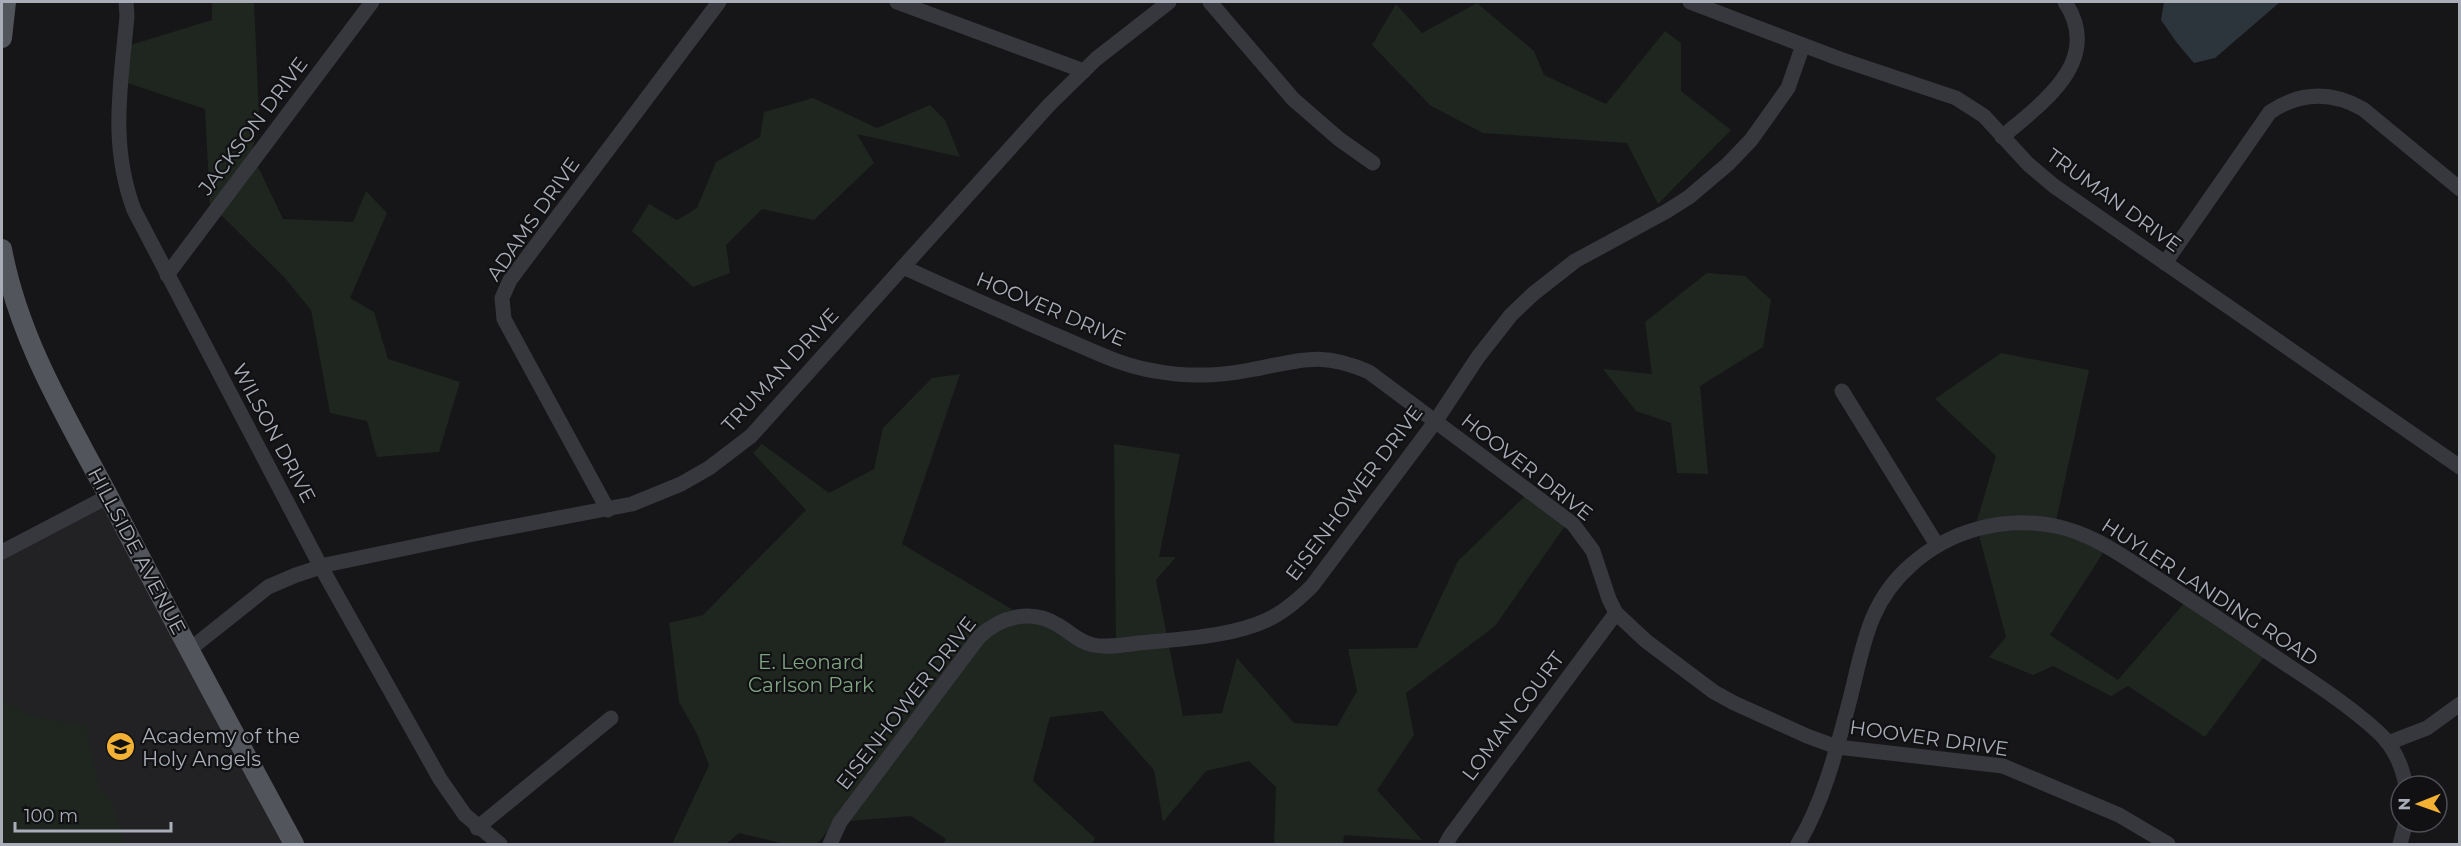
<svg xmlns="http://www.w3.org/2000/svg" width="2461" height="846" font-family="Montserrat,sans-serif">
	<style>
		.built { fill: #222225 }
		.green { fill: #1e261f }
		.water { fill: #2c353c }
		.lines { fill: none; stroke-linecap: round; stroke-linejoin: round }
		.minor { stroke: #37383d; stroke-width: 15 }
		.major { stroke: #53555c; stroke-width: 20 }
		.labels { text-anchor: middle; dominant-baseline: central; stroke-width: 4.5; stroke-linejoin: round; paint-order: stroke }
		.street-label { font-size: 20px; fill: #a8adb8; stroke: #111113 }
		.park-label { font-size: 20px; fill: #7fa381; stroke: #111113 }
		.poi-label { font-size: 20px; fill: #a8adb8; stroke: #111113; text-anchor: start }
	</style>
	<rect width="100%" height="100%" fill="#161618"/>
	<path class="built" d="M107,497L294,844H2V552Z"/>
	<g class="green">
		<path d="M212,2H254L259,115L252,154L283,219L353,222L366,191L387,213L350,298L374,312L388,359L460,382L439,452L377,457L367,421L330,413L311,310L284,277L210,204L205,109L122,81L124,47L212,20Z"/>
		<path d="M1477,3L1534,51L1544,75L1606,104L1665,31L1681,43V91L1731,130L1658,204L1627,143L1483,133L1431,106L1372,45L1396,4L1422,33Z"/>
		<path d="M813,98L877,128L930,105L945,120L960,157L857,134L874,163L814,220L762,209L726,245L730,273L693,287L632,231L649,204L677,220L697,208L716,162L760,137L764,112Z"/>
		<path d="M1707,273L1745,276L1771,300L1763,347L1700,386L1708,474L1677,473L1671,423L1636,411L1603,369L1652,374L1645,322Z"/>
		<path d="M2001,353L2089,370L2056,521L2107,547L2050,635L2118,680L2186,601L2266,654L2205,737L2128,686L2111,696L2053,666L2033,675L1989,657L2006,637L1976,524L1996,456L1935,399Z"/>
		<path d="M960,374L902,544L1020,614L1116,646L1114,444L1180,454L1159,557H1176L1156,580L1183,716L1222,713L1237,658L1294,723L1337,726L1357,691L1348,649L1417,648L1458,561L1527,494L1567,523L1495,626L1406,693L1414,735L1377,790L1422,840L1344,835L1343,844H1274L1276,787L1249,761L1206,771L1163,822L1154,770L1102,711L1050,717L1033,781L1095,838L1092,844H943L946,839L911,816L835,822L817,844H784L739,833L726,844H672L709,765L697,734L679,702L669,623L703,615L806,510L753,453L762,444L829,493L874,469L883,428L932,378Z"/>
		<path d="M2,699L29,715L86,726L99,789L111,800L125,844H2Z"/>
	</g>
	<path class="water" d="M2164,2H2280L2215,58L2194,63L2177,43L2161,20Z"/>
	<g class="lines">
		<g class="minor">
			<path d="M126,2L127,16C121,84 109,143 134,210L321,567L440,779L465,815L500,844"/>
			<path d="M897,2L1084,71"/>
			<path d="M1210,2L1293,99L1339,139L1373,163"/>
			<path d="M1690,2L1840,59L1956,98L1984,116L2028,164L2054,186L2460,467"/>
			<path d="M2002,137C2042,103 2104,61 2065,2"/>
			<path d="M2165,263L2270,112C2300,92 2331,91 2363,109L2460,189"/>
			<path d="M903,267C953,290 1003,312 1053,334C1087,348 1118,365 1155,371C1186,377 1219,376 1250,370C1299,361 1320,350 1369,372L1573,524L1593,551L1609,599L1616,613L1646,641L1714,692L1734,703L1807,736L1837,747L2003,766L2119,815L2168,844"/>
			<path d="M167,275L372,2"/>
			<path d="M1842,391L1937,545"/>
			<path d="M608,510L504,319L502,298L510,280L719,2"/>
			<path d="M2,552L107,497L113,508"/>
			<path d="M189,650L268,587L296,575L330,564L474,534L632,504L681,484L709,468L751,436L1049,105L1096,59L1169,2"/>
			<path d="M2388,743L2427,728L2460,704"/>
			<path d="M477,828L611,718"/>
			<path d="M830,844L840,822L979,637C1000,617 1031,608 1058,625C1070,632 1079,642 1093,645C1108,648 1124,645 1139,643C1179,639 1232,637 1269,619C1286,611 1299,599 1312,586L1435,422L1478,357L1511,315L1533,294L1575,261L1667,211L1689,197L1728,164L1751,140L1788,88L1803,45"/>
			<path d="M1446,844L1451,835L1616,613"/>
			<path d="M1798,844C1824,801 1837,748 1850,699C1863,648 1868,602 1911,565C1950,530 2003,516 2055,526C2091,533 2121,555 2152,575C2189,599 2226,623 2262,648C2300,674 2343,700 2377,731C2393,745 2402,765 2406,786"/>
			<path d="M2400,844L2406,822"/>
		</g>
		<g class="major">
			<path d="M2,38L6,2"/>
			<path d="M2,249C19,340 67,418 110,499C170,615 232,730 294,844"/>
		</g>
	</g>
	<defs>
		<symbol id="school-disc" viewBox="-11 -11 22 22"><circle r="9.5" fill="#f2b134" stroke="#111113"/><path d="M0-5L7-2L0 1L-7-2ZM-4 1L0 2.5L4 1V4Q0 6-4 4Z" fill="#111"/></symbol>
	</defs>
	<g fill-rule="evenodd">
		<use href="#school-disc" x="104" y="730" width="33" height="33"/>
	</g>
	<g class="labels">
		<g class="street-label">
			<text transform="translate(253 126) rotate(-53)">JACKSON DRIVE</text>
			<text transform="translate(2114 200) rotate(36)">TRUMAN DRIVE</text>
			<text transform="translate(533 219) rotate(-55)">ADAMS DRIVE</text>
			<text transform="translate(1051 309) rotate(23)">HOOVER DRIVE</text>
			<text transform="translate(780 370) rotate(-47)">TRUMAN DRIVE</text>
			<text transform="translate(274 433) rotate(62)">WILSON DRIVE</text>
			<text transform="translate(1527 467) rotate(38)">HOOVER DRIVE</text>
			<text transform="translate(1354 493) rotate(-53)">EISENHOWER DRIVE</text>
			<text transform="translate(137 551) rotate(62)">HILLSIDE AVENUE</text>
			<text transform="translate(2210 592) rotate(33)">HUYLER LANDING ROAD</text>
			<text transform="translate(906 703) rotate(-52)">EISENHOWER DRIVE</text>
			<text transform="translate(1513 716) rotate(-53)">LOMAN COURT</text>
			<text transform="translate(1929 738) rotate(8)">HOOVER DRIVE</text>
		</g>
		<g class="park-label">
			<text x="811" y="662">E. Leonard<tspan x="811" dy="23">Carlson Park</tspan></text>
		</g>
		<g class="poi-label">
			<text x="142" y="736">Academy of the<tspan x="142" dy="23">Holy Angels</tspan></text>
		</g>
	</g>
	<rect width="2461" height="846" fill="none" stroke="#a8adb8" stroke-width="6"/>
	<g transform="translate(2419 804) rotate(269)"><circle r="28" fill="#111113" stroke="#4d4f55" stroke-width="1.5"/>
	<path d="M0-4.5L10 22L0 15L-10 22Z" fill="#f2b134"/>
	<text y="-9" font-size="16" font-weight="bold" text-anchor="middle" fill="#a8adb8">N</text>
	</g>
	<path d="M15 822v9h156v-9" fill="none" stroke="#a8adb8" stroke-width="3"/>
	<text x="24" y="822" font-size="18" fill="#a8adb8" stroke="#111113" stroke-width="4.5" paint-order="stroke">100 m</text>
</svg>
